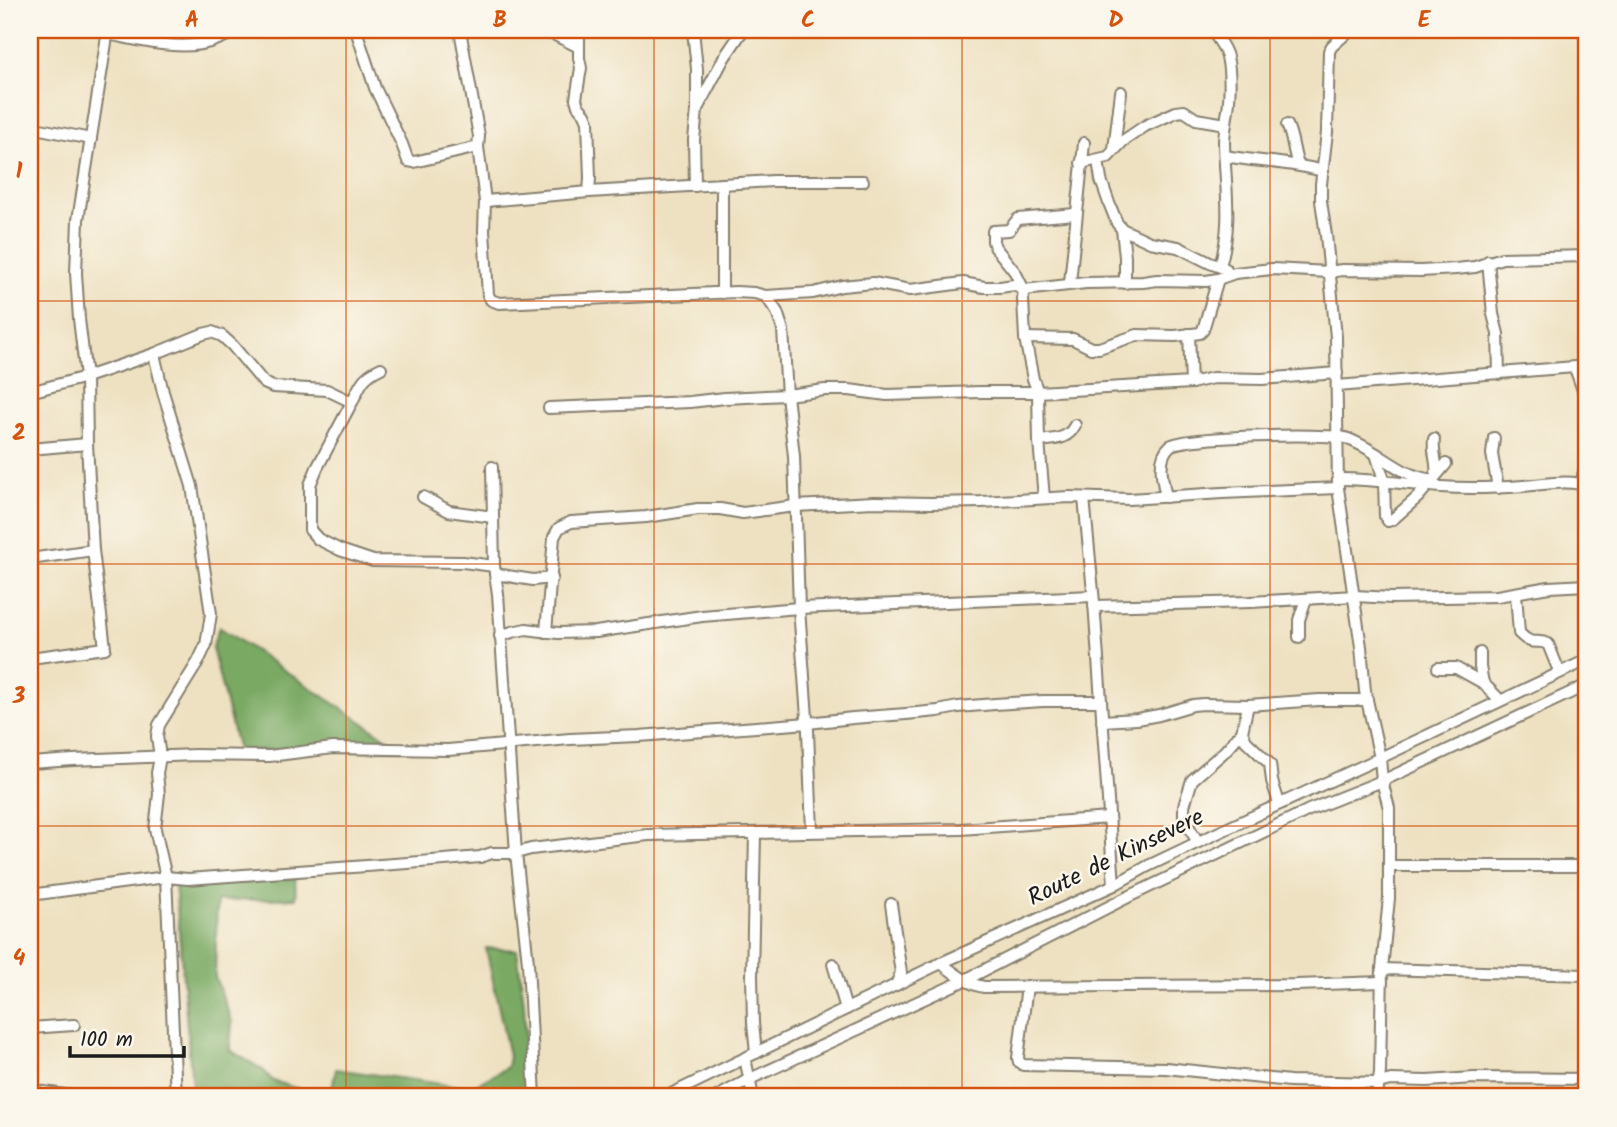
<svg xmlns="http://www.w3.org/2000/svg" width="1617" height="1127" font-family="Kalam,sans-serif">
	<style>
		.forest { fill: #79a962; stroke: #4a623f; stroke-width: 2 }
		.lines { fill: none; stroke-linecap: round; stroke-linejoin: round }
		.minor-casing { stroke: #857e6e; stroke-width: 14 }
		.minor { stroke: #fff; stroke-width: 10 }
		.grid { fill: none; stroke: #d4530e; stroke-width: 2; stroke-opacity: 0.55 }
		.labels { text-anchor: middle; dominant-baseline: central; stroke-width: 5; stroke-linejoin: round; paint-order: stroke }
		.street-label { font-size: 24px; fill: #1c1c1c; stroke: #fbf7ec }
		.neatline { fill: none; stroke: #d4530e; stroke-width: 2.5 }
		.grid-label { font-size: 23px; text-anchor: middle; font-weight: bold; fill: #d4530e }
	</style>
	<rect width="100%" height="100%" fill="#fbf7ec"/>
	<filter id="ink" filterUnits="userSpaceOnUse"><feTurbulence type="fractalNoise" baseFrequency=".0143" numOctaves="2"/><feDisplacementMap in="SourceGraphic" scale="14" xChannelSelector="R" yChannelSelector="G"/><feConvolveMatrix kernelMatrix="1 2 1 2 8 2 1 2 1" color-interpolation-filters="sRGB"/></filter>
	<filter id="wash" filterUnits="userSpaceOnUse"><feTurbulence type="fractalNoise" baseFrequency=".00686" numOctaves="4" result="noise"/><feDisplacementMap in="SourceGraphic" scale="28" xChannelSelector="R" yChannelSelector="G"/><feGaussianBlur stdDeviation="1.57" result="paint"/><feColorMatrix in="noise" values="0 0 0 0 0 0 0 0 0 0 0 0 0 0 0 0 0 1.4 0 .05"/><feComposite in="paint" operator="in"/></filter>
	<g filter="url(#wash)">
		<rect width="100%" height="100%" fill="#eee1c1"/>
		<g class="forest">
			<path d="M219,627L403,749L238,751L212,648Z"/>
			<path d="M295,878L296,898L217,901L215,977L232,1022L230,1050L263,1070L273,1081L325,1097H193L175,884Z"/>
			<path d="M486,948L517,950L524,1003L528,1097H330L336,1069L470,1088L507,1067L509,1056Z"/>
		</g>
	</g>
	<g filter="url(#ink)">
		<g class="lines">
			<defs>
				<g id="minor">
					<path d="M356,30L375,88L402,144L408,161L414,162L478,147"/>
					<path d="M460,30L479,136L478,147L485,201L484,231L488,295L491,300L499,303L736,292L754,293L766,296L777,312L783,330L787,395L794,456L799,608L808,731L812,831"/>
					<path d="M545,30L579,47"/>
					<path d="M579,30V58L581,68L576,99L578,106L585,114L588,121L590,178L589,192"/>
					<path d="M693,30L697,69V110L694,140L695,186"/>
					<path d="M1350,30L1332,46L1329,51L1327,132L1321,184V201L1326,235L1336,337L1338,488L1361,647L1365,691L1380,758L1382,781L1389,808V898L1382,969L1380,1072L1377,1097"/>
					<path d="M1214,33C1219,41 1225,48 1227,57C1231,73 1230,100 1227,116C1226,125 1224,134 1224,143C1225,187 1233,222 1220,266"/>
					<path d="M108,34C138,40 171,49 201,44C214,42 226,36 237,30"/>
					<path d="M697,109L724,58L743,30"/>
					<path d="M1287,125C1293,137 1293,151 1298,165"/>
					<path d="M30,127L91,139"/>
					<path d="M1114,149L1121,92"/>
					<path d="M1225,156C1258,162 1291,162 1323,171"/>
					<path d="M1098,160L1101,180L1109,203L1117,223L1122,229L1150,242L1178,247L1210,263L1226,269"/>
					<path d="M1081,163L1108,157L1123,141L1145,126L1176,112L1184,111L1196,119L1226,124"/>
					<path d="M485,201L589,192L773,181H863"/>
					<path d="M1122,229L1125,257V283"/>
					<path d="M1488,261L1493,314L1498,334L1499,374"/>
					<path d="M1070,283L1084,143"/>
					<path d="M722,293V184"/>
					<path d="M766,296L813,293L842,286L873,283L910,290L963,283L984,287H1000L1014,285L1024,290L1086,283L1143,282L1157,280L1206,281L1218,279L1235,273L1272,269L1329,272L1342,270L1421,271L1456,269L1475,267L1502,258L1587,256"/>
					<path d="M1025,338L1073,339L1091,348H1099L1137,335L1175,336L1200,333L1203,330L1218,279"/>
					<path d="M1575,368L1587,401"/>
					<path d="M1191,383L1213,378L1262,379L1337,373"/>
					<path d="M1337,386L1587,366"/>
					<path d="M30,392L86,377L154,354"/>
					<path d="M352,402C361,384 362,377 381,368"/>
					<path d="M549,408L690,402L725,398L787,395L825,390H849L887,395L980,392H1038L1191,383L1189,334"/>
					<path d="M1494,438L1492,454L1498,488"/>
					<path d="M1434,439C1432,452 1438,463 1436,475"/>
					<path d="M1039,441C1054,439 1068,440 1075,425"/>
					<path d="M30,449L87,444"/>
					<path d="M1376,454L1384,480L1385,516L1388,521L1393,519L1418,497L1446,464"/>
					<path d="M492,467L494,566L498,594L516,853L528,963L535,1097"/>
					<path d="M1338,479C1373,479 1406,484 1441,487C1468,489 1496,488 1523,486C1540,485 1574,478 1587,487"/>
					<path d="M1581,483L1587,461"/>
					<path d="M423,497L449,511L493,517"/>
					<path d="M1166,497C1163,482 1156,458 1170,446C1180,436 1327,433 1345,438C1367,445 1385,461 1406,472C1414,476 1422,478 1431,480"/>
					<path d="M1044,498L1039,441L1038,392L1033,379L1025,338L1023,299L1024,290L1015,272L995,247L993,241V231L1009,230L1018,219L1075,214"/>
					<path d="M1084,498L1094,602L1114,885"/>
					<path d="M30,559L93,550"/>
					<path d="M495,574L533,580L552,578"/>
					<path d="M1516,594L1519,633C1534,648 1536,638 1548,644L1559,671H1561"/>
					<path d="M1094,606L1251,602L1355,596L1392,598L1497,596L1549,587L1587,585"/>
					<path d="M546,632L554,537L559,528L571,522L646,517L698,509H720L743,513L795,506L874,502L931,503L981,502L1069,497L1129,499L1222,493L1338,488"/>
					<path d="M500,636L512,632L526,629L558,633L596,632L702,616L799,608L1093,596"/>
					<path d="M1299,637V620L1306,599"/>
					<path d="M1480,653V667L1483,683"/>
					<path d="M30,658L105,648L93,550L87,444L86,377L79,319L76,273L78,220L108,30"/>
					<path d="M1438,668H1456L1483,683L1500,700"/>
					<path d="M1248,705L1242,732L1246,741L1270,764L1272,781L1279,803H1282"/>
					<path d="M1102,721L1137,719L1159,715L1193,705L1203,704L1248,705L1319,700H1367"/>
					<path d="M30,763L73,760L195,755L269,756L333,748L448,750L570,739L639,736L808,723L853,718L906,714L938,711L958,707L995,704L1043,701H1101"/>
					<path d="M755,834L752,976L753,1023L756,1053"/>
					<path d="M1198,842L1185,821L1184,815V806L1192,780L1225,751L1242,732"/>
					<path d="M1389,866H1587"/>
					<path d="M30,895L166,877L188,879L408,863L480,857L492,853H516L531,849L648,835L961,829L1109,818"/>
					<path d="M891,904L901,973L896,985"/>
					<path d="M941,963C954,973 967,984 984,987L1296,985L1382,982"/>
					<path d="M833,964L846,1009"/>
					<path d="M1382,969L1587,975"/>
					<path d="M1027,986L1018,1058L1019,1062L1023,1065L1166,1068L1290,1081L1378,1083L1391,1080L1427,1081L1474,1078L1587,1079"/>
					<path d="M30,1028L74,1025"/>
					<path d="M745,1058L753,1097"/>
					<path d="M30,1090L79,1097"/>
					<path d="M176,1097L166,877L155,829L159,794L157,773L160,757L157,736L159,725L198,662L206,645L211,614L192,486L163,392L154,354L203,334L212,332L222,336L232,345L264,383L273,387L327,390L352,402L317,468L310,485V530L318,539L340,550L373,561L463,562L494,566"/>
					<path d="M665,1097L941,963L1114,885L1148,866L1228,828L1380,758L1587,660"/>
					<path d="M717,1097L750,1079L965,980L1128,897L1309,810L1382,781L1587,685"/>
				</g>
			</defs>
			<use href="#minor" class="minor-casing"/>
			<use href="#minor" class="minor"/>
		</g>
	</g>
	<path class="grid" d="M346,30V1097M654,30V1097M962,30V1097M1270,30V1097M30,301H1587M30,564H1587M30,826H1587"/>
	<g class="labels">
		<g class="street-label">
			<text transform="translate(1116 858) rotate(-26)">Route de Kinsevere</text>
		</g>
	</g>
	<rect width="1617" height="1127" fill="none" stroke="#fbf7ec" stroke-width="77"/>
	<path d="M70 1046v10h114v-10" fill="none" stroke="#1c1c1c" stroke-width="3.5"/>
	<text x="80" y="1046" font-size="21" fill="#1c1c1c" stroke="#fbf7ec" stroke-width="5" paint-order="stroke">100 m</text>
	<rect x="38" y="38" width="1540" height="1050" class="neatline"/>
	<g class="grid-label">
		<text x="192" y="27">A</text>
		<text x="500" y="27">B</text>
		<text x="808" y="27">C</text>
		<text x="1116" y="27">D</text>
		<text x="1424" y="27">E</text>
		<text x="19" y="178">1</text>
		<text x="19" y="440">2</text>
		<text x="19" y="703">3</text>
		<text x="19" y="965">4</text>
	</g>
</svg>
